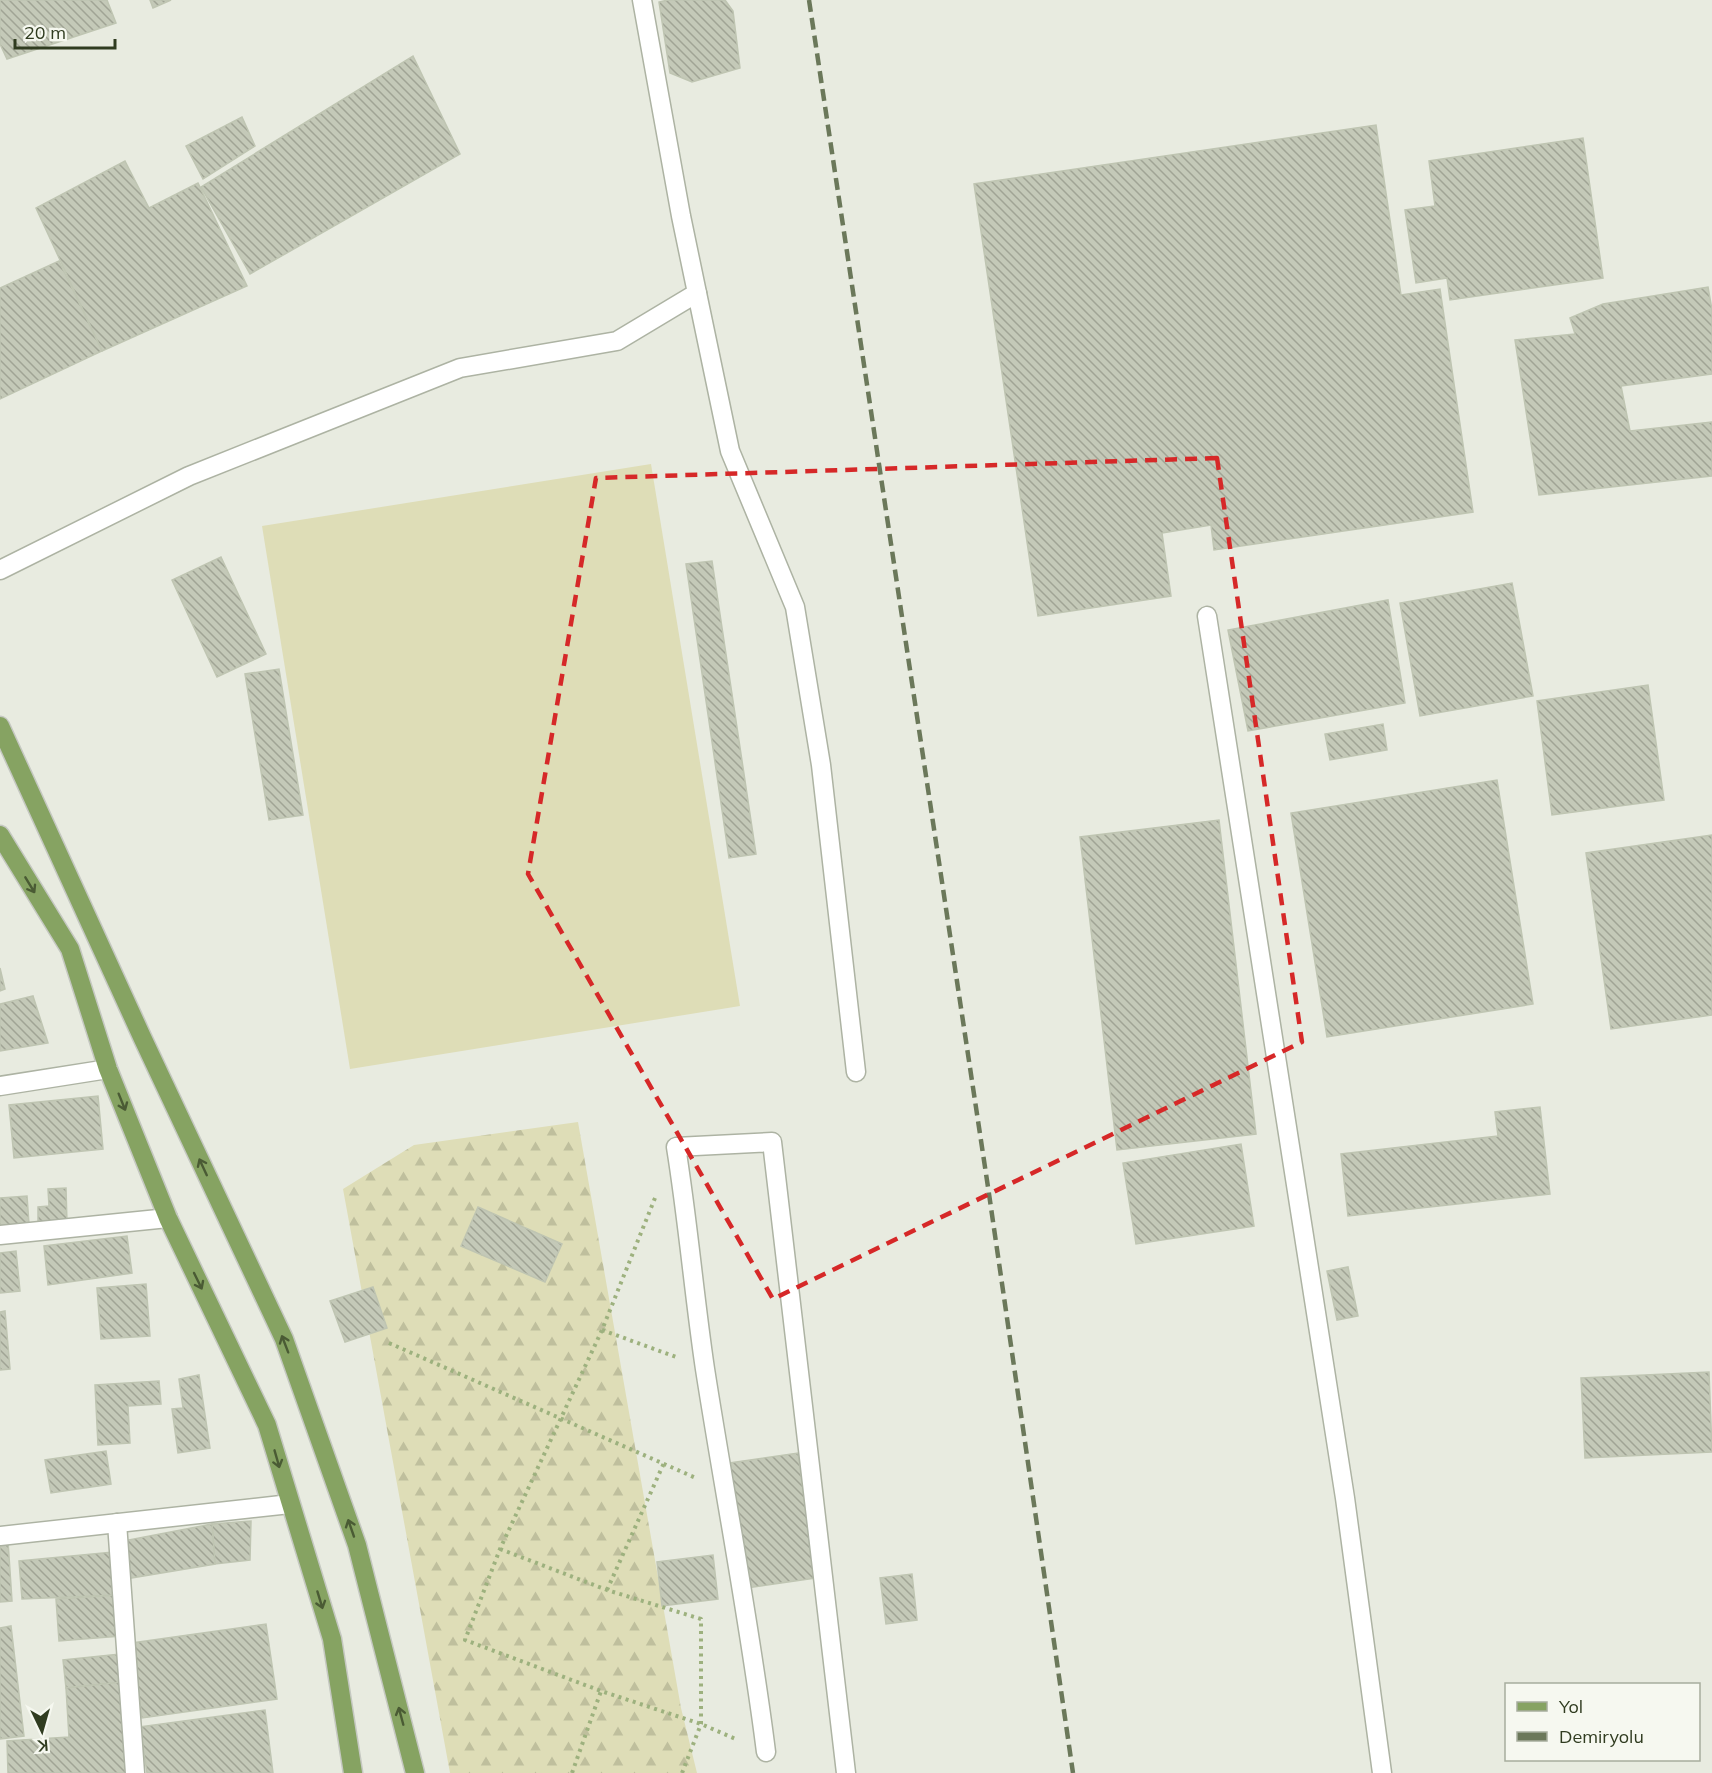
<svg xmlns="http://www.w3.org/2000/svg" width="1712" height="1773" font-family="Mulish,sans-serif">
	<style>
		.forest { fill: url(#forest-firs) }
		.pitch { fill: #deddb7 }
		.building { fill: url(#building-back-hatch); stroke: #bfc5b2; stroke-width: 1.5 }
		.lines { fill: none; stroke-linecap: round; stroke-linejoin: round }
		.minor-casing { stroke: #adb3a3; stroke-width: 21 }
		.major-casing { stroke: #c5c8c1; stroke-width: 21 }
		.path { stroke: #9db17e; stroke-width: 4; stroke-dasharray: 3 4.5; stroke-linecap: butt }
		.minor { stroke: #fff; stroke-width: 18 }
		.major { stroke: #86a362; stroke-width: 18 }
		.rail { stroke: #6b785a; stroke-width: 4.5; stroke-dasharray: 12 6; stroke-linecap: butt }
		.oneway { stroke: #4a5b34 }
		.marked { fill: none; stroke: #d62828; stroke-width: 4.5; stroke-dasharray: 12 8; stroke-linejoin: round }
	</style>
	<defs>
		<pattern id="forest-firs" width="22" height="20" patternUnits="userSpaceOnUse" patternTransform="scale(1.5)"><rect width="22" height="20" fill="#deddb7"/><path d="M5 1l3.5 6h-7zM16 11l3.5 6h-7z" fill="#bfbf9d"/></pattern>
		<pattern id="building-back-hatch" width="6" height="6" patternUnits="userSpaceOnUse" patternTransform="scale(1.5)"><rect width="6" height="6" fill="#c4c9b8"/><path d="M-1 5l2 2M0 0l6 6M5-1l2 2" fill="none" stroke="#a0a495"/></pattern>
	</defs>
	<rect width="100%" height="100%" fill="#e8ebe0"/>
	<path class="forest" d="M578,1122L681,1708L697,1773H450L343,1189L414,1145Z"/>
	<path class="pitch" d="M651,464L740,1006L350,1069L262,526Z"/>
	<g class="building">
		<path d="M0,0H107L116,23L7,59L0,44Z"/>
		<path d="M150,0H171L153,8Z"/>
		<path d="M668,0H725L733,11L740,68L692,82L670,73L659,2Z"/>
		<path d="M413,56L460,154L250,274L201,187Z"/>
		<path d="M242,117L255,146L203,179L186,146Z"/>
		<path d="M1376,125L1401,295L1440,289L1473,512L1214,550L1211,525L1162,533L1171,596L1038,616L974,184Z"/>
		<path d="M1583,138L1603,278L1450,300L1447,278L1416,283L1405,210L1435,206L1429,161Z"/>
		<path d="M125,161L149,208L198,183L247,286L102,351L36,208Z"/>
		<path d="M59,261L102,351L0,399V288Z"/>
		<path d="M1708,287L1712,310V374L1621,386L1630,431L1712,422V476L1539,495L1515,340L1575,334L1570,318L1603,304Z"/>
		<path d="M221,557L266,654L217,677L172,580Z"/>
		<path d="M712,561L756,854L729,858L686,564Z"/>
		<path d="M1512,583L1533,696L1420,716L1400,603Z"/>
		<path d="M1388,600L1405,703L1248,731L1228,630Z"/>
		<path d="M279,669L303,815L269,820L245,674Z"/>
		<path d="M1648,685L1664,800L1552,815L1537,701Z"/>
		<path d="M1383,724L1387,750L1330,760L1325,734Z"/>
		<path d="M1497,780L1533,1004L1327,1037L1291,813Z"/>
		<path d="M1219,820L1256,1134L1117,1150L1080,837Z"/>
		<path d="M1712,835V1015L1611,1029L1586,853Z"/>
		<path d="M0,968L5,989L0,991Z"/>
		<path d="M33,996L48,1043L0,1051V1004Z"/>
		<path d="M98,1096L103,1149L14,1158L9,1105Z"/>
		<path d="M1540,1107L1550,1194L1348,1216L1341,1154L1498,1136L1495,1112Z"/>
		<path d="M1241,1144L1254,1226L1136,1244L1123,1163Z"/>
		<path d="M66,1188L67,1223H38V1207L49,1206L48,1189Z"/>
		<path d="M27,1196L29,1224L0,1225V1198Z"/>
		<path d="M478,1207L562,1244L545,1282L461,1246Z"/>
		<path d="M127,1236L132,1273L48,1285L44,1246Z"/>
		<path d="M16,1251L20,1291L0,1293V1253Z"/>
		<path d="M1348,1267L1358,1316L1337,1320L1327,1271Z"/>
		<path d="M146,1284L150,1336L101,1339L97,1288Z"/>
		<path d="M373,1287L387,1328L345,1342L330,1301Z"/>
		<path d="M5,1311L10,1369L0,1370V1312Z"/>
		<path d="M1709,1372L1712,1452L1585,1458L1581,1378Z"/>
		<path d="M199,1375L210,1448L178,1453L172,1409L183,1408L179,1379Z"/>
		<path d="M159,1381L161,1404L128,1406L130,1443L98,1445L95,1385Z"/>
		<path d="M106,1451L111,1484L51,1493L45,1460Z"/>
		<path d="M798,1453L815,1578L747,1588L730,1463Z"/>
		<path d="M251,1521L250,1560L215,1564L212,1524Z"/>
		<path d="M212,1524L215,1564L125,1579L123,1541Z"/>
		<path d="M8,1541L12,1601L0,1602V1542Z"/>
		<path d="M113,1552L118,1595L22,1599L19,1561Z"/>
		<path d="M713,1555L718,1599L662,1606L657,1562Z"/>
		<path d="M912,1574L917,1620L886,1624L880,1578Z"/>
		<path d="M118,1595L121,1636L59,1641L56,1599Z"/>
		<path d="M266,1624L277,1699L142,1718L132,1643Z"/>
		<path d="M11,1626L24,1736L0,1739V1628Z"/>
		<path d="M120,1654L122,1682L66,1688L63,1660Z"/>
		<path d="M122,1682L128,1773H8L7,1741L69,1737L66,1688Z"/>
		<path d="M265,1710L273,1773H147L140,1727Z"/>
	</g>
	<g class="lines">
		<defs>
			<g id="minor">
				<path d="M697,293L730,451L795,607L821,765L856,1072"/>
				<path d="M0,570L189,476L460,368L617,341L697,293L681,216L642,0"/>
				<path d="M1207,616L1345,1498L1382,1773"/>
				<path d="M0,1086L108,1069"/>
				<path d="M0,1235L168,1218"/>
				<path d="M117,1523L135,1773"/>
				<path d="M0,1536L290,1504"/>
				<path d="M766,1752C750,1624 725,1497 705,1369C694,1295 688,1221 676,1147L772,1142L846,1773"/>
			</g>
			<g id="major">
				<path d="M0,726L142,1037L284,1339L357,1545L415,1773"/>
				<path d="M0,835L70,949L108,1069L168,1218L267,1425L332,1639L353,1773"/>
			</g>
		</defs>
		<use href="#minor" class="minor-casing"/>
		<use href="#major" class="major-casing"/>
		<g class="path">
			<path d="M655,1198L602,1330L500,1549L465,1640L601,1691L701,1724L738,1740"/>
			<path d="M602,1330L676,1357"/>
			<path d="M389,1343L696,1478"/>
			<path d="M500,1549L607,1590L701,1619V1724L682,1773"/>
			<path d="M607,1590L664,1463"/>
			<path d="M572,1773L601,1691"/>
		</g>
		<use href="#minor" class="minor"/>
		<use href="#major" class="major"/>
		<path class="rail" d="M809,0L988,1187L1073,1773"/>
	</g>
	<defs><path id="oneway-shaft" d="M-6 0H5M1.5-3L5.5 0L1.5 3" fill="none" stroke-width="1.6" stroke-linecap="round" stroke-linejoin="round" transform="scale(1.5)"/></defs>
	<g class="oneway">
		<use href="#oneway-shaft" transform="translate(30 885) rotate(59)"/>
		<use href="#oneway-shaft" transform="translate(122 1102) rotate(68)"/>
		<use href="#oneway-shaft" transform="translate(203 1167) rotate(-115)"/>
		<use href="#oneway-shaft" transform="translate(198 1281) rotate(64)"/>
		<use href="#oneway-shaft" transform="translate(285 1344) rotate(-111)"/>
		<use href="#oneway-shaft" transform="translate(277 1459) rotate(74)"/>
		<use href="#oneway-shaft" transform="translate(351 1528) rotate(-109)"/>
		<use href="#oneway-shaft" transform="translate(320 1600) rotate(73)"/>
		<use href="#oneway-shaft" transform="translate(401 1716) rotate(-105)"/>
	</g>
	<path class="marked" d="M1217,458L1302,1042L773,1299L528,874L596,478Z"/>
	<rect x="1505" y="1683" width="195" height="78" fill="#f6f8f0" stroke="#a7ad9d" stroke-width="1.5"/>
	<rect x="1517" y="1702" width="30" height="9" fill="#86a362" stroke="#a7ad9d" stroke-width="1.5"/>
	<text x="1559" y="1713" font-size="18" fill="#303c20">Yol</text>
	<rect x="1517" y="1732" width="30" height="9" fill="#6b785a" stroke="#a7ad9d" stroke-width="1.5"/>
	<text x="1559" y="1743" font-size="18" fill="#303c20">Demiryolu</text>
	<g transform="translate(42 1731) rotate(175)" stroke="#f6f8f0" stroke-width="4.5" paint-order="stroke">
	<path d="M0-4.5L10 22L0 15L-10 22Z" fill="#303c20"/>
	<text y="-9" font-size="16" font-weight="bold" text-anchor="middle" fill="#303c20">K</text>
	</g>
	<path d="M15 39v9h100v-9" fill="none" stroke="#303c20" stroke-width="3"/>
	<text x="24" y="39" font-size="18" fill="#303c20" stroke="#f6f8f0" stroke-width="4.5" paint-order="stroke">20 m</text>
</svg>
